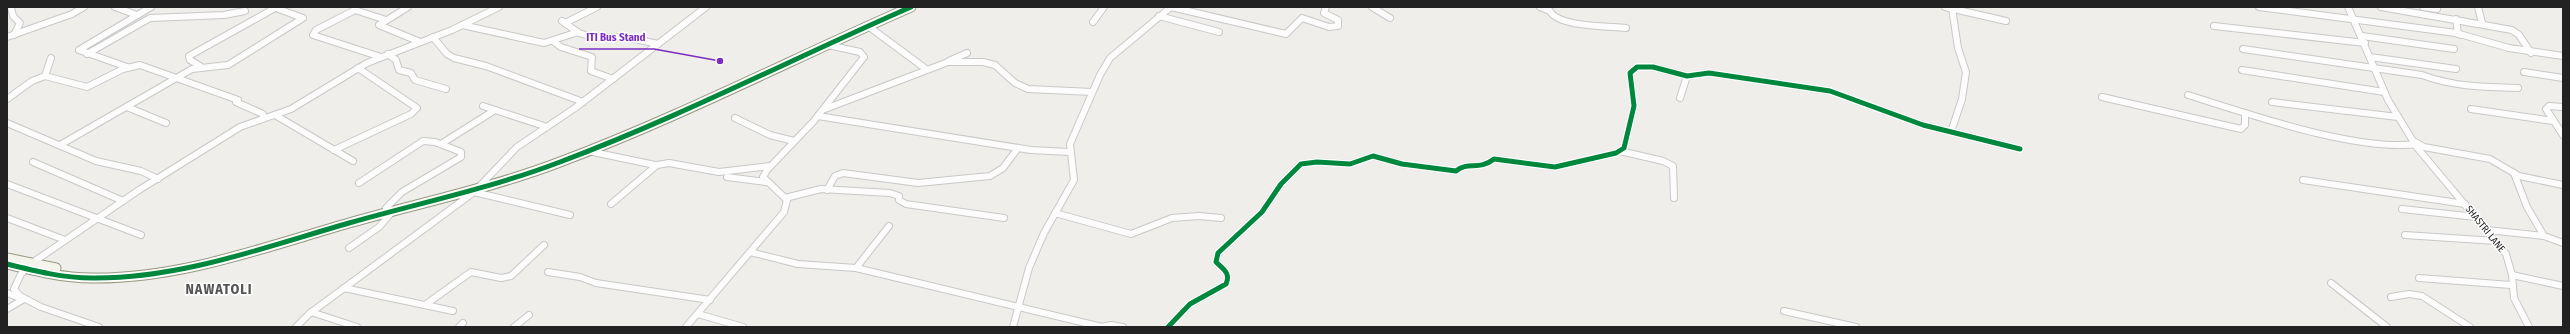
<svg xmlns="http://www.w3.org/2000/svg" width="2570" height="334" font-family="'Fira Sans Condensed',sans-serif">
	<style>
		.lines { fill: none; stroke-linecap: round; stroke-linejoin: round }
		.street-casing { stroke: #c9c8c7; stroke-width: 8 }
		.secondary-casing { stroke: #999a82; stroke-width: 11 }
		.street { stroke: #fdfcfc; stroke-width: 6 }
		.secondary { stroke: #f4f4ed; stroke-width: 9 }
		.cycleway-casing { stroke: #fff; stroke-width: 8 }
		.cycleway { stroke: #00873e; stroke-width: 5 }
		.labels { text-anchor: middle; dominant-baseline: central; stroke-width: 3; stroke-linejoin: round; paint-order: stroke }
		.street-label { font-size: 10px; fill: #222; stroke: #fff }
		.district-label { font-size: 14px; font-weight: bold; letter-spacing: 1px; fill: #555; stroke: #fff }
		.leader { fill: none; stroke: #7b2cbf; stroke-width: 1.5 }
		.callout-dot { fill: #7b2cbf; stroke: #fff; stroke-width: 1.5 }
		.callout-label { font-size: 11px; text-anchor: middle; font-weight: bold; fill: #7b2cbf; stroke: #fff; stroke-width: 3; stroke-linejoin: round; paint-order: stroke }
	</style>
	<rect width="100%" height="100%" fill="#f0eeeb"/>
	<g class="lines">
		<defs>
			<g id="street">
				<path d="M11,7L13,16L20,23L14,35"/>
				<path d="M115,7L137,15"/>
				<path d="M408,7L379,25L420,42"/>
				<path d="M1171,7L1286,34L1302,18L1329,27L1338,26V20L1324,13L1326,7"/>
				<path d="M1372,7L1390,18"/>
				<path d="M1540,7L1550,11C1558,27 1608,26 1626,28"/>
				<path d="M1945,7L2006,21"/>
				<path d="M2259,7L2456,33L2509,48L2563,56"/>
				<path d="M2348,7L2388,100L2413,141L2424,147L2490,159L2519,176L2563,185"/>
				<path d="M2381,7L2512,30L2519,35L2531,53"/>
				<path d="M2423,7L2437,9"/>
				<path d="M2478,7L2482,23"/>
				<path d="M1159,16L1219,32"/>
				<path d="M2456,19L2458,34L2461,35"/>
				<path d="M562,21L579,33L589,36L630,38L658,44"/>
				<path d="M1093,22L1104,7"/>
				<path d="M565,23L597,7"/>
				<path d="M462,25L544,43L578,32"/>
				<path d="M868,26L926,69"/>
				<path d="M2214,26L2365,43"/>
				<path d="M2362,36L2454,49"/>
				<path d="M7,37L72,14L84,7"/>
				<path d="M433,37L447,54L454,58L486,66L583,102"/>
				<path d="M553,41L561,47L592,57L591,71L613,79"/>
				<path d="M2243,49L2422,75C2454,87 2485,87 2518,88"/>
				<path d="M87,54L150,18L224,15L245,11"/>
				<path d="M388,54L396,60L399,70L411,73L415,80L446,89"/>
				<path d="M381,57L313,35L316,30L355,10L386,20"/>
				<path d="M2370,57L2456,69"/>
				<path d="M949,61L967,53"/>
				<path d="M200,66L190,60L189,56L275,8"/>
				<path d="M127,67L79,50L151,7"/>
				<path d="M2242,70L2384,92"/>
				<path d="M2524,72L2563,78"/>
				<path d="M45,76L51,58"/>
				<path d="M2188,95C2249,114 2356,152 2418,144"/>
				<path d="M2102,97L2241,129L2245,125V113"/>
				<path d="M1680,98L1687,76"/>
				<path d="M7,99L32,81L45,76L87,87L123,69L140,65L238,100"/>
				<path d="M236,102L263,114V118"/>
				<path d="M2272,102L2398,117"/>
				<path d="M483,106L547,127"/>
				<path d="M127,107L166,123"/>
				<path d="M2563,107L2549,106L2546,109L2563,135"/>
				<path d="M825,109L948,62H983L995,65L1015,83L1028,89L1092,92"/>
				<path d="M2471,109L2553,121"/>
				<path d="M275,115L353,161"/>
				<path d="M818,116L1031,150L1069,152"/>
				<path d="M735,118L770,135L794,141"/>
				<path d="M7,123L96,161L141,171L158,179"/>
				<path d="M1951,132L1962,99L1966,72L1958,48L1952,8"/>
				<path d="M441,144L495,110"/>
				<path d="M60,145L192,69L228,65L303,18L273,7"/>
				<path d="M2415,145L2506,254L2512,275L2514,298L2529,327"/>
				<path d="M334,150L411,114L417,108L358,68"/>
				<path d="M588,151L655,165"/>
				<path d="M1620,151L1663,161L1673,166L1674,198"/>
				<path d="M33,162L123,201"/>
				<path d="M727,177L766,182"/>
				<path d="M2303,180L2465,204"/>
				<path d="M359,183L423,141L435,142L461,152V157L402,192L386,208"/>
				<path d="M7,184L141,235"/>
				<path d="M827,190L835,176L843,173L918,183L990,176L1003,168L1018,148"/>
				<path d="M785,198L821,189L890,193L899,196V200L906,204L1004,218"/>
				<path d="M611,204L657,165L669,163L719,172L770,166"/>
				<path d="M2402,209L2476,217"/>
				<path d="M1055,213L1131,234L1172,218L1199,216L1221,218"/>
				<path d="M570,215L474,192L517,147L575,108L706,7"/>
				<path d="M7,218L65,240"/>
				<path d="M2487,230L2544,236L2527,207L2514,173"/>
				<path d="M2405,235L2496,241"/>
				<path d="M2544,236L2563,243"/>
				<path d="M349,248L379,227L392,212"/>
				<path d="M750,252L798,264L856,268L1102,327"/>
				<path d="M856,268L889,226"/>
				<path d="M548,272L580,277L596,283L710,300"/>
				<path d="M2512,275L2563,286"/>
				<path d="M2419,278L2511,285"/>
				<path d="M2331,283L2387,327"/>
				<path d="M344,288L453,311"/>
				<path d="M7,293L20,298"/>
				<path d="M2391,297L2409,294L2422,296L2470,327"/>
				<path d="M425,305L471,272L501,278L511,276L544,245"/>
				<path d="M7,309L24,299"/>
				<path d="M1784,311L1856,327"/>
				<path d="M311,312L357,327"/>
				<path d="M698,314L743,327"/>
				<path d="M99,327L41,307L20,296L14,289L21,274L32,263L139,190L240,127L291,109L367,63L452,30L499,7"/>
				<path d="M296,327L309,314L474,192"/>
				<path d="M459,327L463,323"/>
				<path d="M514,327L529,315"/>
				<path d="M686,327L784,212L787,200L763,177L767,170L813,122L864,57L860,52L828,45"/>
				<path d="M1013,327L1029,268L1044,233L1074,180L1070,144L1100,75L1110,58L1171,7"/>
				<path d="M1101,327L1111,325L1123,327"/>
				<path d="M1168,327L1190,304L1226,284C1231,273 1223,269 1216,262L1218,253L1262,212L1281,184L1301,164L1317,162L1350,164L1373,156L1402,164L1456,171C1468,161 1479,171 1494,159L1555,167L1616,153L1624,148L1634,106L1630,73L1637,67H1653L1687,76L1709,73L1830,91L1923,125L2020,149"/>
			</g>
			<g id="secondary">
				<path d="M7,258L56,268"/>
				<path d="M7,264C35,271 63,278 92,278C180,279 265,247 349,223C419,203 492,188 560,162C680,117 794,58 911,7"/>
			</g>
		</defs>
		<use href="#street" class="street-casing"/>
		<use href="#secondary" class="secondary-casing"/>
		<use href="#street" class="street"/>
		<use href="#secondary" class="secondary"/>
		<defs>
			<g id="cycleway">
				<path d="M7,264C35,271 63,278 92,278C180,279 265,247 349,223C419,203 492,188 560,162C680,117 794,58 911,7"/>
				<path d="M1168,327L1190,304L1226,284C1231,273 1223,269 1216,262L1218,253L1262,212L1281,184L1301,164L1317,162L1350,164L1373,156L1402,164L1456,171C1468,161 1479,171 1494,159L1555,167L1616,153L1624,148L1634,106L1630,73L1637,67H1653L1687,76L1709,73L1830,91L1923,125L2020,149"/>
			</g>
		</defs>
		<use href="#cycleway" class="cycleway-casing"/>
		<use href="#cycleway" class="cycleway"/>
	</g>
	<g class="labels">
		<g class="street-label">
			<text transform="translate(2485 229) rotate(51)">SHASTRI LANE</text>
		</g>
		<g class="district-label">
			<text x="219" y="289">NAWATOLI</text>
		</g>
	</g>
	<path class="leader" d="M720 61L654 49H579"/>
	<circle class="callout-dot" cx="720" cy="61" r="4"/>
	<g class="callout-label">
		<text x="616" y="41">ITI Bus Stand</text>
	</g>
	<rect width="2570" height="334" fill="none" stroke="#222222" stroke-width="16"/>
</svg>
